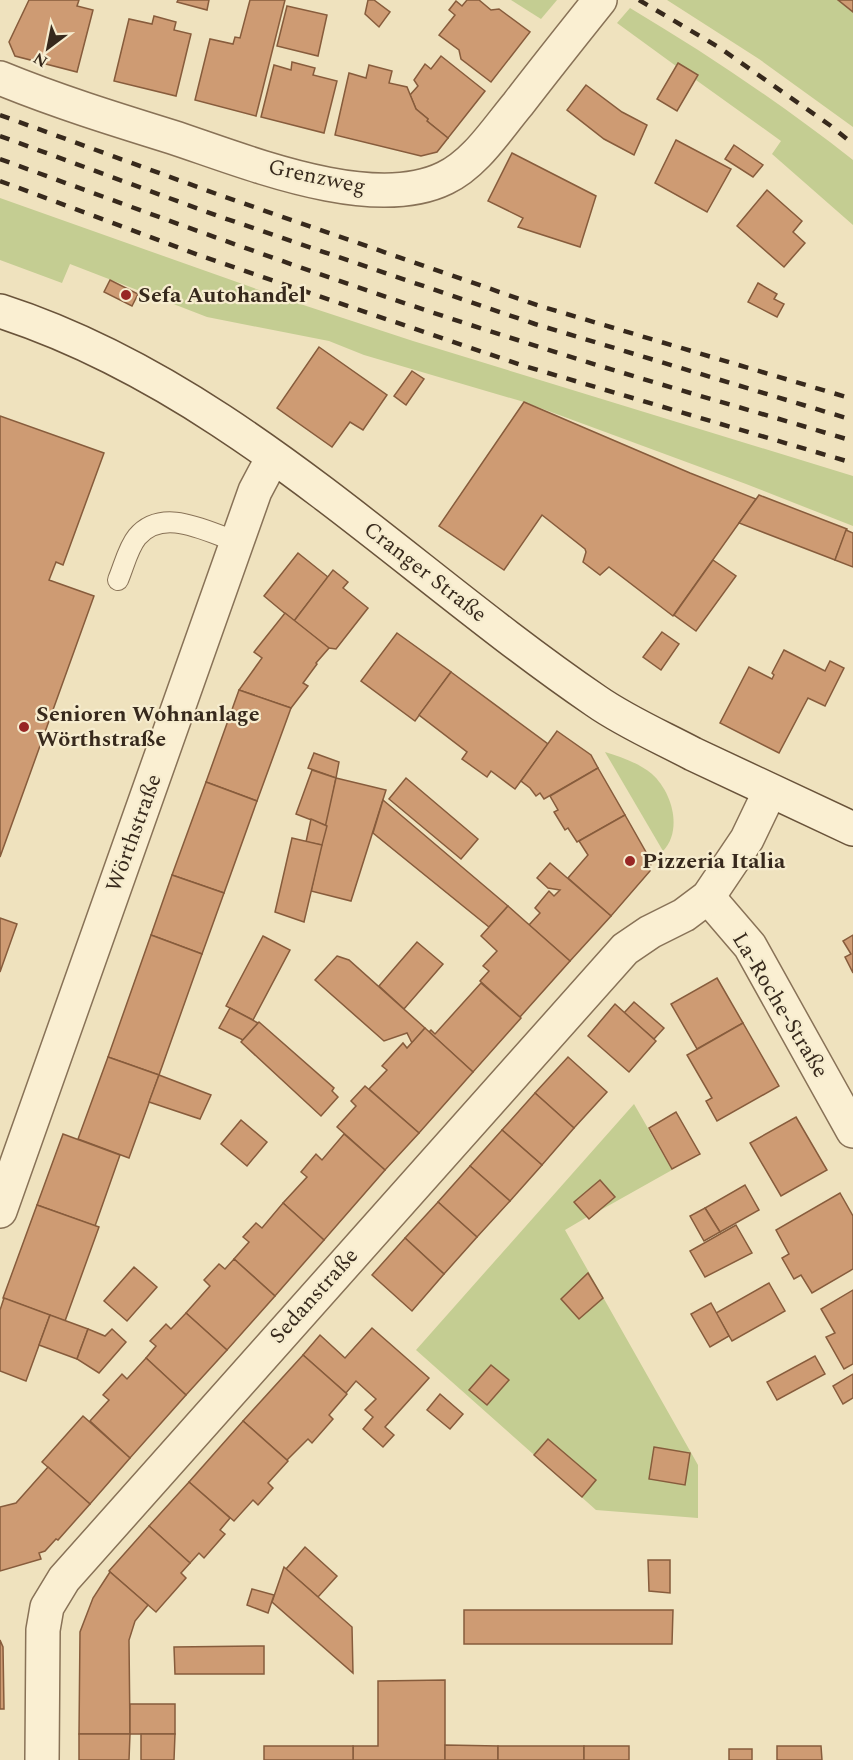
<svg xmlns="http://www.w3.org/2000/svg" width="853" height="1760" font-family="Spectral,serif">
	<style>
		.green { fill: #c4cd92 }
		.building { fill: #ce9b73; stroke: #875c3c; stroke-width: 1.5 }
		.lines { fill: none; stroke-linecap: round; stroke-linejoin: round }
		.lane-casing { stroke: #887257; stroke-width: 22 }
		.street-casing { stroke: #887257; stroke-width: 36 }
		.secondary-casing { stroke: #69533a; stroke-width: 36 }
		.lane { stroke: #faefd2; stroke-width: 20 }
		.street { stroke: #faefd2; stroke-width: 33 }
		.secondary { stroke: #faefd2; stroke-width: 33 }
		.rail { stroke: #37291c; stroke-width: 4.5; stroke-dasharray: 10 10; stroke-linecap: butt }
		.poi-dot { fill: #982725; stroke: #f6ecce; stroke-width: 2 }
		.labels { text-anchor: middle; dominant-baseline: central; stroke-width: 4.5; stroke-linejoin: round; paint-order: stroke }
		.street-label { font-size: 22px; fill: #37291c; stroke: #f6ecce }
		.poi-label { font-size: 22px; font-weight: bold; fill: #37291c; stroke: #f6ecce; text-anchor: start }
	</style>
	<rect width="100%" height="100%" fill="#efe2be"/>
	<g class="green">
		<path d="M511,0H557L541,19Z"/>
		<path d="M667,0H838L853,12V127L759,59Z"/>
		<path d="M630,8C707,54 782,104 853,160V225L772,154L781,141L696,80L698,75L678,63L676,66L617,23Z"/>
		<path d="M0,198L279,297L413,341L853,476V526L746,484L524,402L364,355L329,341L207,317L70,264L62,283L0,260Z"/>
		<path d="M605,752C621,757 639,763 652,774C672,792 683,830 663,851Z"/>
		<path d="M634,1104L672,1170L599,1211L589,1219L587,1217L565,1230L698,1465V1518L596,1510L416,1350Z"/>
	</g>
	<g class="building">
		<path d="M29,0H79L77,6L93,10L77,72L15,56L9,42Z"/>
		<path d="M178,0H209L207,10L177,2Z"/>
		<path d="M250,0H285L256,116L195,100L210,39L233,44L235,37L240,38Z"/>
		<path d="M368,0H374L390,12L379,27L365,14Z"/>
		<path d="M467,0H479L491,10L499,9L530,32L491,82L461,59L459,50L439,35L455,15L449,10L456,1L462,6Z"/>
		<path d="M838,0H853V12Z"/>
		<path d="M287,6L327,15L318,56L277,46Z"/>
		<path d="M154,16L176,22L174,30L191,34L176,96L114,81L129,19L152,24Z"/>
		<path d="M441,56L485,91L448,138L427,121L428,119L416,109L410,95L418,86L414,80L425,64L431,69Z"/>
		<path d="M292,62L315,68L313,75L337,81L324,133L261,117L274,65L291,70Z"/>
		<path d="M678,63L698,75L677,111L657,99Z"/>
		<path d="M369,65L392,71L389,83L407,87L416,109L428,119L427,121L448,138L437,152L421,156L335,135L349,73L366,78Z"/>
		<path d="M586,85L622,112L647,125L634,155L604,139L567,110Z"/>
		<path d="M676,140L731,169L707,212L655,183Z"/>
		<path d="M734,145L763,165L753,177L725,159Z"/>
		<path d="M512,153L596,196L580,247L518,227L523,218L488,201Z"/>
		<path d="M767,190L802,221L793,232L805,243L784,267L737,226Z"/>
		<path d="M110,280L138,294L132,306L104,292Z"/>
		<path d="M758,283L777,294L774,299L784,304L777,317L748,302Z"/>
		<path d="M319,347L387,395L363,430L350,422L332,447L277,408Z"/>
		<path d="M412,371L424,379L406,405L394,396Z"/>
		<path d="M524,402L690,473L756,499L673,616L609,567L600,575L583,562L586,552L585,549L542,515L504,570L439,526Z"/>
		<path d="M0,416L104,453L63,565L56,562L49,580L94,596L0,857Z"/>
		<path d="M759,495L847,529L835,560L739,523Z"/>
		<path d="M846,530L853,533V567L835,560Z"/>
		<path d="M298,553L328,577L294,621L264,596Z"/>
		<path d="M713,560L736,576L696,631L674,615Z"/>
		<path d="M333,570L348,582L343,588L368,608L336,649L329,648L294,621Z"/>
		<path d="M285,613L329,648L316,663L317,664L303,683L308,686L291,708L239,690L262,658L254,652Z"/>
		<path d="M662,632L679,644L661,670L643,657Z"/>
		<path d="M397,633L451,672L415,721L361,681Z"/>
		<path d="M784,650L825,671L830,661L844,668L825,706L808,698L779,753L720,723L749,667L772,679L774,675L772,673Z"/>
		<path d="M451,672L548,744L515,789L491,771L487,777L462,759L467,752L419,715Z"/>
		<path d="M239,690L291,708L257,801L206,782Z"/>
		<path d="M557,731L591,755L598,768L544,799L540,793L536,796L530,788L521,781Z"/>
		<path d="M314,753L339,762L336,778L308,768Z"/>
		<path d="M598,768L625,815L577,842L568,828L565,830L554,812L558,810L550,796Z"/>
		<path d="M312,770L336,778L327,826L296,814Z"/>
		<path d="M336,778L386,790L351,901L311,891Z"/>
		<path d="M406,778L478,839L461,859L389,799Z"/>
		<path d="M206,782L257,801L224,893L172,875Z"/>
		<path d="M383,800L508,906L489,927L373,833Z"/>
		<path d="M625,815L651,861L650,871L611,916L568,878L588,855L579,841Z"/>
		<path d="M311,819L327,826L322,845L306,842Z"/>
		<path d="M292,838L322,845L304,922L275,912Z"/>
		<path d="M550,863L611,916L570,961L529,925L540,913L535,908L549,891L554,896L560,890L548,888L537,878Z"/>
		<path d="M172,875L224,893L202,954L151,935Z"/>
		<path d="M508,906L570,961L520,1017L480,981L489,971L483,966L497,951L481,936Z"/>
		<path d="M0,918L17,924L0,972Z"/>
		<path d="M151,935L202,954L159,1075L108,1057Z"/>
		<path d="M853,935V973L845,957L851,954L843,941Z"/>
		<path d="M263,936L290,950L253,1020L226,1006Z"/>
		<path d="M417,942L443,964L404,1009L379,986Z"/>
		<path d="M337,956L349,960L425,1028L412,1043L407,1033L384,1041L315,980Z"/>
		<path d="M717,978L743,1023L697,1049L671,1004Z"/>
		<path d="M481,983L521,1018L473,1072L429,1032L431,1030L435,1034Z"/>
		<path d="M634,1002L664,1028L654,1039L624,1013Z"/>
		<path d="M615,1004L656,1041L629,1072L588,1036Z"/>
		<path d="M230,1008L258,1023L243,1040L219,1028Z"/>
		<path d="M259,1022L334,1088L332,1091L338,1097L321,1116L241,1042Z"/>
		<path d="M743,1023L779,1086L717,1121L706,1101L712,1098L687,1055Z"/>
		<path d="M425,1028L473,1072L419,1133L369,1089L387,1070L382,1066L403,1043L407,1048Z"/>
		<path d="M108,1057L159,1075L129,1158L78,1139Z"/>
		<path d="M568,1057L607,1092L574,1128L535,1093Z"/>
		<path d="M159,1075L211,1095L200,1119L149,1102Z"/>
		<path d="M365,1086L419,1133L385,1170L337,1127L356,1106L351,1101Z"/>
		<path d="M535,1093L574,1128L542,1165L502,1130Z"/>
		<path d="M676,1112L700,1154L672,1169L649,1128Z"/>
		<path d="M796,1117L827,1170L781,1196L750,1143Z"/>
		<path d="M241,1120L267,1142L247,1166L221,1144Z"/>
		<path d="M502,1130L542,1165L510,1201L470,1166Z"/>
		<path d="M63,1134L120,1155L95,1226L37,1205Z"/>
		<path d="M344,1134L385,1170L324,1240L283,1203L307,1177L301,1172L316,1154L322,1160Z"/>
		<path d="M470,1166L510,1201L477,1237L438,1202Z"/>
		<path d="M600,1180L615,1197L589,1219L574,1202Z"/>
		<path d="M745,1185L759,1210L720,1232L705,1208Z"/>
		<path d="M840,1193L853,1216V1269L812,1293L801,1275L794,1279L782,1258L789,1254L776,1230Z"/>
		<path d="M438,1202L477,1237L444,1274L405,1238Z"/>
		<path d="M283,1203L324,1240L275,1296L234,1259L249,1242L243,1237L256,1223L262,1228Z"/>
		<path d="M37,1205L99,1227L65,1321L3,1298Z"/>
		<path d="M705,1208L720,1232L704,1241L690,1216Z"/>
		<path d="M736,1225L752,1253L705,1277L690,1251Z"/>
		<path d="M405,1238L444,1274L412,1311L372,1275Z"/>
		<path d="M234,1259L275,1296L227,1350L186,1313L210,1286L204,1280L219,1264L225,1269Z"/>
		<path d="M134,1267L157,1287L127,1321L104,1301Z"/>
		<path d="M588,1273L603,1298L579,1319L561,1299Z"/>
		<path d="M769,1283L785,1311L732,1341L716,1313Z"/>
		<path d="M853,1290V1364L844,1369L826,1337L835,1333L821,1309Z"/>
		<path d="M4,1298L50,1315L26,1381L0,1371V1310Z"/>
		<path d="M711,1303L729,1336L710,1347L691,1314Z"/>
		<path d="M186,1313L227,1350L186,1395L146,1358L156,1346L150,1341L166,1324L171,1329Z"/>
		<path d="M50,1315L88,1329L77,1359L39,1345Z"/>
		<path d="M372,1328L429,1378L385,1427L394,1435L383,1447L363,1429L373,1417L365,1410L376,1399L356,1381L346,1393L303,1355L320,1335L345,1358Z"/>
		<path d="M88,1329L105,1336L112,1329L126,1342L99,1373L77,1359Z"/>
		<path d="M303,1355L347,1394L329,1415L333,1419L312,1443L308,1439L287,1460L243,1421Z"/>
		<path d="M815,1356L825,1374L777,1400L767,1382Z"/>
		<path d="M146,1358L186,1395L130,1458L90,1421L109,1400L103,1395L122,1374L127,1379Z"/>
		<path d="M491,1365L509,1380L487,1405L469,1390Z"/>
		<path d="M853,1374V1398L843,1404L833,1386Z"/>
		<path d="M440,1394L463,1414L450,1429L427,1410Z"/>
		<path d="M83,1416L130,1458L90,1504L42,1462Z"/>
		<path d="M243,1421L288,1461L268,1483L273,1488L258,1505L253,1500L234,1521L189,1482Z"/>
		<path d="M548,1439L596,1480L582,1497L534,1455Z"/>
		<path d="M654,1447L690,1453L685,1485L649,1479Z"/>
		<path d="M48,1467L90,1504L58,1540L56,1539L45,1551L39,1553L41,1559L0,1571V1507L16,1503Z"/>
		<path d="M189,1482L230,1518L220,1530L225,1534L204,1558L199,1553L190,1563L149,1526Z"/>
		<path d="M149,1526L190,1563L181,1573L186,1578L156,1612L109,1571Z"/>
		<path d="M305,1547L337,1576L318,1597L286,1569Z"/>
		<path d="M648,1560H670V1593L649,1591Z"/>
		<path d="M284,1567L352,1627L353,1673L272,1602Z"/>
		<path d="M110,1572L148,1605L135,1621L129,1640L130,1734H79L80,1632L93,1598Z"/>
		<path d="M252,1589L274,1595L268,1613L247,1605Z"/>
		<path d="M464,1610H673L672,1644H464Z"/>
		<path d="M0,1640L3,1647L4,1709H0Z"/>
		<path d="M264,1646V1674H175L174,1647Z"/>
		<path d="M445,1680V1760H353V1746H378V1681Z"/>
		<rect x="130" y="1704" width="45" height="30"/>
		<path d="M79,1734H130L129,1760H79Z"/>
		<path d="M141,1734H175L174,1760H141Z"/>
		<path d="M445,1745L498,1746V1760H445Z"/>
		<rect x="264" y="1746" width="89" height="14"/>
		<rect x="498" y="1746" width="86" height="14"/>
		<rect x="584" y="1746" width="45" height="14"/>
		<path d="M777,1746H821L822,1760H777Z"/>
		<rect x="729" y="1749" width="23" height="11"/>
	</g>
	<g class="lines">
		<defs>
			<path id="lane" d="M118,580C124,566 128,548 137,537C163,506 207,532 238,542"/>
			<g id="street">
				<path d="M0,78C56,101 114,119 172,137C245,161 372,214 445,178C475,164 497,129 518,104C545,69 572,35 600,0"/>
				<path d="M708,897L750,946L853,1131"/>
				<path d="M0,1211L255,491L273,457"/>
				<path d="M42,1760L43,1630L47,1607L64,1579L625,949L650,932L684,915L708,897L747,839L770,791"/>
			</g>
			<path id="secondary" d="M0,311C229,385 401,568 596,701C626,722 661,737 693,754C746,779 799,804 853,829"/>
		</defs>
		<use href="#lane" class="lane-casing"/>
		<use href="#street" class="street-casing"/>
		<use href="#secondary" class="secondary-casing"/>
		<use href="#lane" class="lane"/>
		<use href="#street" class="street"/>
		<use href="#secondary" class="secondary"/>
		<g class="rail">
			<path d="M639,0L720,48L831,126L853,144"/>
			<path d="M0,115L225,197L540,306L853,399"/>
			<path d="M0,136L218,216L535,324L853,420"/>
			<path d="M0,159C175,223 349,287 527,343C635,378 744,408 853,441"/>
			<path d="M0,181L204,257L521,365L853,463"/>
		</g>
	</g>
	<g class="poi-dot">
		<circle cx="126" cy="295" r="6"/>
		<circle cx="24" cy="727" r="6"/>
		<circle cx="630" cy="861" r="6"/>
	</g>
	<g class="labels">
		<g class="street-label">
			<text transform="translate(317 177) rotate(12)">Grenzweg</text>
			<text transform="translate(425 572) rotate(38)">Cranger Straße</text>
			<text transform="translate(134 833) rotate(-70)">Wörthstraße</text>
			<text transform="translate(780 1005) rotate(59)">La-Roche-Straße</text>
			<text transform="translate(314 1296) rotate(-48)">Sedanstraße</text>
		</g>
		<g class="poi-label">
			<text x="138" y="295">Sefa Autohandel</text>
			<text x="36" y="714">Senioren Wohnanlage<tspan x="36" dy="25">Wörthstraße</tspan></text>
			<text x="642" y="861">Pizzeria Italia</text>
		</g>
	</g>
	<g transform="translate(48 48) rotate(212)" stroke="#f6ecce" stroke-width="4.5" paint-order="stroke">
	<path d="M0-4.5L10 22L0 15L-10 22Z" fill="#37291c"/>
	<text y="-9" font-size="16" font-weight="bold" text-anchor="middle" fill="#37291c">N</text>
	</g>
</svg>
